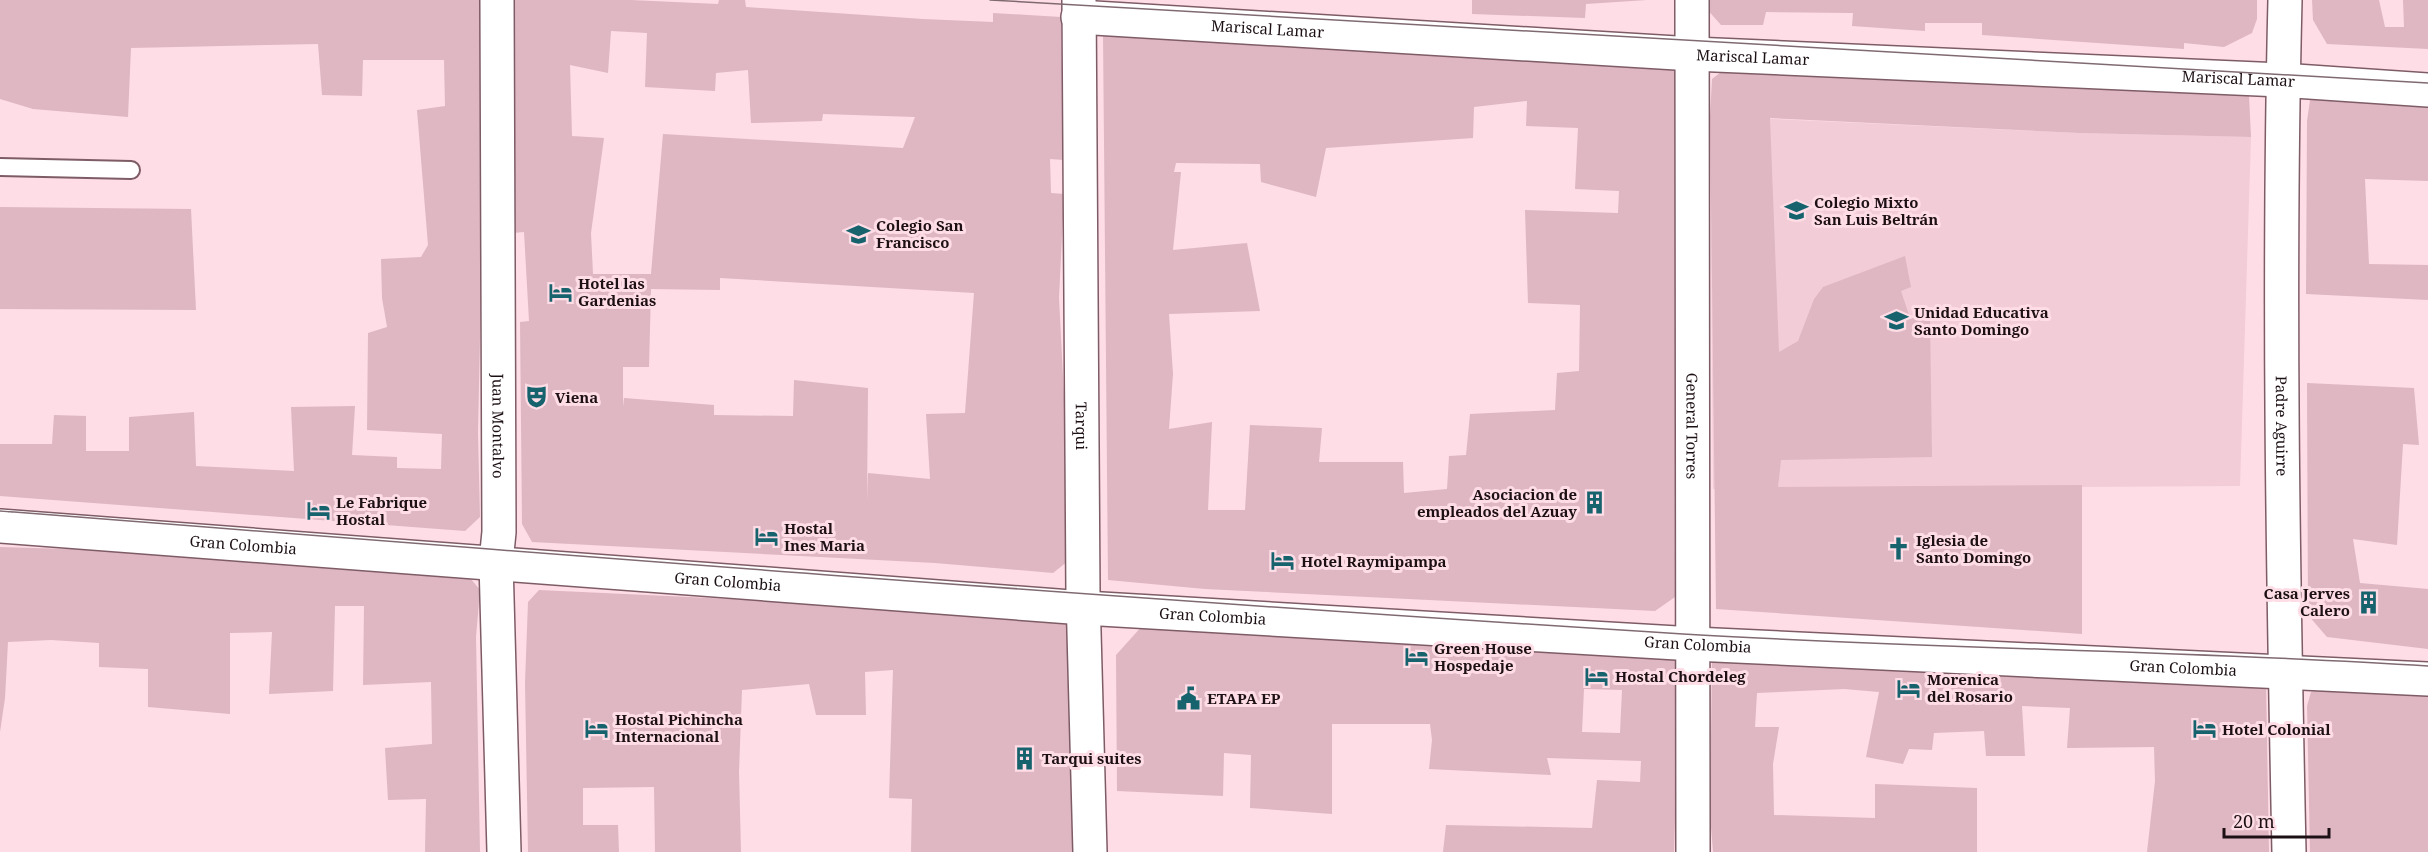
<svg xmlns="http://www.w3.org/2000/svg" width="2428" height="852" font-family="'Noto Serif',serif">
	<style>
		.built { fill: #f2ccd7 }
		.building { fill: #deb7c2; fill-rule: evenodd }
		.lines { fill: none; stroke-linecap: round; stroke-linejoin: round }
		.lane-casing { stroke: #7e5c66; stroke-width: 20 }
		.street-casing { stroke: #7e5c66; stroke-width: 36 }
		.lane { stroke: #fff; stroke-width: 16 }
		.street { stroke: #fff; stroke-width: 33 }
		.tram { stroke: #806a71; stroke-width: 1.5 }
		.labels { text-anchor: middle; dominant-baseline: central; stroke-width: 6; stroke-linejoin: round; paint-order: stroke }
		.street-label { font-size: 15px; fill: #1d1014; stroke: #fedde6 }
		.poi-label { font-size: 15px; font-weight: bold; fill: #1d1014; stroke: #fedde6; text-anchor: start }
	</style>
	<rect width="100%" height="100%" fill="#fedde6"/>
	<path class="built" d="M1710,116L2079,133L2251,137L2240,486L1713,489Z"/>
	<g class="building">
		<path d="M0,0H480L482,244L478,433L480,517L465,531L0,496V444H52L54,415L86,416V451H129V417L194,412L196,466L294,471L291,407L355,406L352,455L397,457V468L441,469L442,434L367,430L368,333L387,327L382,298L381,259L421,257L428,245L417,110L445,106L444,60H363L362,96L322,95L318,44L131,48L128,117L33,109L0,99Z"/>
		<path d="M513,0H631L718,4L719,0H745L746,7L923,19L993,22V13L1061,17L1064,160L1050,159L1051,193L1064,194L1059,298L1067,455L1068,561L1053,573L935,563L532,542L522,524L520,322L529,321L524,232L513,233ZM611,31L647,33L645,87L715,91L716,73L748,70L751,123L822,121L823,114L915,117L903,148L663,134L651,274H593L591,233L604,138L572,136L570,65L608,73ZM720,278L974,293L965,413L926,414L930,479L868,473L867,501L868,388L794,380L793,416L714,415V405L624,398L623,407V367H649L651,289L720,290Z"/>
		<path d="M1472,0H1647L1586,4L1585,18L1472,14Z"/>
		<path d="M1705,0H2257V19L2252,33L2224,47L2184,43V49L1982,35V23H1925V31L1852,26L1853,13L1766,12L1763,25H1721L1705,7Z"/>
		<path d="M2312,0H2379L2385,27H2404L2403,0H2428V49L2327,44L2313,20Z"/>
		<path d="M1103,34L1676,62L1675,597L1655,611L1205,589L1108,580ZM1527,101L1526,126L1578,128L1575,189L1619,191L1618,213L1525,210L1528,303L1580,305L1579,371L1557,373L1555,410L1470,414L1466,455L1449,456L1447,489L1404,493L1403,462H1319L1322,428L1250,425L1245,510H1208L1212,422L1169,429L1173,374L1169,314L1260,311L1247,243L1173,250L1181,172H1174L1176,163L1260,164L1261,182L1316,197L1326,148L1473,138L1474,107Z"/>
		<path d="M1725,69L2249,96L2251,137L2079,133L1770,118L1779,352L1798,341L1814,299L1823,287L1905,256L1911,287L1901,291L1910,318H1930L1932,457L1781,460L1778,487L2082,485V634L1716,609L1710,116L1712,79Z"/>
		<path d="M2315,93L2428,102V181L2365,179L2369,264L2428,265V300L2306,294L2307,121L2310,100Z"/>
		<path d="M0,207L191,209L196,310L0,309Z"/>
		<path d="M2307,383L2414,388L2419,445L2403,444L2397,545L2353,539L2360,583L2428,589V649L2327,637L2308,615Z"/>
		<path d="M0,547L104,550L462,568L480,590L476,637L480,852H425L426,799L388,800L385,748L432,744L431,682L363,685L364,606H335L333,691L269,694L272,632L230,633V714L148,707V669L99,667V643L51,640L8,642L5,698L0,732Z"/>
		<path d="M539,590L818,603L976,617L1071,620L1078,852H911L912,799L889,798L893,670L865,672L866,715H816L809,684L742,690L739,772L741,852H655L654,787L583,788V825H618L619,852H528L525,683L528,602Z"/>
		<path d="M1143,625L1680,657L1674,852H1443L1446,825L1592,828L1597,780L1640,782L1641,761L1547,758L1551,775L1429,769L1432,740L1430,724H1332V814L1250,808L1251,755L1224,753L1223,796L1117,791L1116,655ZM1584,689L1622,690L1620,733L1582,732Z"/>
		<path d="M1712,659L2266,681L2269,852H2147L2155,781L2154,747L2067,748L2070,708L2022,706L2025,756H1986L1984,731L1934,733L1932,750L1909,749L1903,764L1866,757L1879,692L1844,689L1757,693L1755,727H1779L1773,764L1774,815L1875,818V784L1977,788V852H1713L1710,814Z"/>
		<path d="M2328,688L2428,695V852H2310L2307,706L2311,692Z"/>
	</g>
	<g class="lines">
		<defs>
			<path id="lane" d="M0,167L131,170"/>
			<g id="street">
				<path id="s1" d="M497,0L499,532L496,562L504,852"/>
				<path id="s2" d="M1079,0L1083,595L1090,852"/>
				<path id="s3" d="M1692,0L1693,852"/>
				<path id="s4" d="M2285,0C2278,284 2283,568 2289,852"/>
				<path id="s5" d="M1078,17L1693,54L2281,80L2428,90"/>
				<path id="s6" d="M0,526L1084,608L1694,644L2428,679"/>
			</g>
		</defs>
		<use href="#lane" class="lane-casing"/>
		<use href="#street" class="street-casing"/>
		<use href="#lane" class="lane"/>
		<use href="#street" class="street"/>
		<g class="tram">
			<path d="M990,0L2428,83"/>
			<path d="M0,511C561,555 1121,599 1683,634C1931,649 2180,650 2428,666"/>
		</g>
	</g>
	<defs>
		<symbol id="school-bare" viewBox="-9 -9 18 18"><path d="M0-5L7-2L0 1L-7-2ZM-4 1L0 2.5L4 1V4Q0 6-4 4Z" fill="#16626d" stroke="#fedde6" stroke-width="2.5" paint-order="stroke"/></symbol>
		<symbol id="hotel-bare" viewBox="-9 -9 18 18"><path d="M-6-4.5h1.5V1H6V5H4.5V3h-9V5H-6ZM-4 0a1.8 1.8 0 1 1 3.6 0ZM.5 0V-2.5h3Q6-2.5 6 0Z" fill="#16626d" stroke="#fedde6" stroke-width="2.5" paint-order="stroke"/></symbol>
		<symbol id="theatre-bare" viewBox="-9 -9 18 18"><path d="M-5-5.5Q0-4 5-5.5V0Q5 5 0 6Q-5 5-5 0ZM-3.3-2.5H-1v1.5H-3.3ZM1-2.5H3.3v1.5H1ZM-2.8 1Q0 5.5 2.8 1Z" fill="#16626d" stroke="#fedde6" stroke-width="2.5" paint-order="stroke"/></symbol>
		<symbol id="building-bare" viewBox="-9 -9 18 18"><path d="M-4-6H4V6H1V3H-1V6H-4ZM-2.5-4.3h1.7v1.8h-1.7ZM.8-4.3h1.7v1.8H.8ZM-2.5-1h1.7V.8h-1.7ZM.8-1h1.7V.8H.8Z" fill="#16626d" stroke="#fedde6" stroke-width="2.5" paint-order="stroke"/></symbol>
		<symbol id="church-bare" viewBox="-9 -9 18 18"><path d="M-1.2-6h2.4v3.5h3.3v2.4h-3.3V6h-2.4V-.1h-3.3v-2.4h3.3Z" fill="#16626d" stroke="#fedde6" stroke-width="2.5" paint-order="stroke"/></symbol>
		<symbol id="civic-bare" viewBox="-9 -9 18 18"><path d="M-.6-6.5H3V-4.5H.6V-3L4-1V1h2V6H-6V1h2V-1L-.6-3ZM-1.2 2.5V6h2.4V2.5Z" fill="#16626d" stroke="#fedde6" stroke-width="2.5" paint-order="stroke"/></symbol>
	</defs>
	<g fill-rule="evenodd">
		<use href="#school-bare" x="1780" y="194" width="33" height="33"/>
		<use href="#school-bare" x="842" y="218" width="33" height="33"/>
		<use href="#hotel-bare" x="544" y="276" width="33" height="33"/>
		<use href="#school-bare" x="1880" y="304" width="33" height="33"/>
		<use href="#theatre-bare" x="520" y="380" width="33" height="33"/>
		<use href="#building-bare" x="1578" y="486" width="33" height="33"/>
		<use href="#hotel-bare" x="302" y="494" width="33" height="33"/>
		<use href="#hotel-bare" x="750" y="520" width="33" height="33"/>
		<use href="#church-bare" x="1882" y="532" width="33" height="33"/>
		<use href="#hotel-bare" x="1266" y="544" width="33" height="33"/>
		<use href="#building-bare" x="2352" y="586" width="33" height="33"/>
		<use href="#hotel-bare" x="1400" y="640" width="33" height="33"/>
		<use href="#hotel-bare" x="1580" y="660" width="33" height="33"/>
		<use href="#hotel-bare" x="1892" y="672" width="33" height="33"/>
		<use href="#civic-bare" x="1172" y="682" width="33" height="33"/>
		<use href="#hotel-bare" x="580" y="712" width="33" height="33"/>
		<use href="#hotel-bare" x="2188" y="712" width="33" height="33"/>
		<use href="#building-bare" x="1008" y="742" width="33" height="33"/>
	</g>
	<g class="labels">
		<g class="street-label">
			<text stroke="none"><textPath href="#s5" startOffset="190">Mariscal Lamar</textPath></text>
			<text stroke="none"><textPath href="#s5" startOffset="676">Mariscal Lamar</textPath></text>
			<text stroke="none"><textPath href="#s5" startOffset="1162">Mariscal Lamar</textPath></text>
			<text stroke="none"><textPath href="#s1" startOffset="426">Juan Montalvo</textPath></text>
			<text stroke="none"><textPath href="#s2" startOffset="426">Tarqui</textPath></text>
			<text stroke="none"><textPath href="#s3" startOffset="426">General Torres</textPath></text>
			<text stroke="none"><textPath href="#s4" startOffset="426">Padre Aguirre</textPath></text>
			<text stroke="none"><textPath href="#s6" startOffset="244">Gran Colombia</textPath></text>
			<text stroke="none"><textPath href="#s6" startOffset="730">Gran Colombia</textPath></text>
			<text stroke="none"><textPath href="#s6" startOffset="1216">Gran Colombia</textPath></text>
			<text stroke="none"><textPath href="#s6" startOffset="1702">Gran Colombia</textPath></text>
			<text stroke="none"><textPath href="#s6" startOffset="2188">Gran Colombia</textPath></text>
		</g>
		<g class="poi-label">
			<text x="1814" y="202">Colegio Mixto<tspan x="1814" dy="17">San Luis Beltrán</tspan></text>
			<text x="876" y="225">Colegio San<tspan x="876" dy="17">Francisco</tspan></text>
			<text x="578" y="283">Hotel las<tspan x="578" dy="17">Gardenias</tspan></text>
			<text x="1914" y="312">Unidad Educativa<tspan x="1914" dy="17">Santo Domingo</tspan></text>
			<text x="555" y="397">Viena</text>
			<text x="1577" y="494" text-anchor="end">Asociacion de<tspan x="1577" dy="17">empleados del Azuay</tspan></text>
			<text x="336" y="502">Le Fabrique<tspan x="336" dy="17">Hostal</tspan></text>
			<text x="784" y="528">Hostal<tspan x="784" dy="17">Ines Maria</tspan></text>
			<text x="1916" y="540">Iglesia de<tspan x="1916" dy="17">Santo Domingo</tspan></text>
			<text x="1301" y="561">Hotel Raymipampa</text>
			<text x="2350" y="593" text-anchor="end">Casa Jerves<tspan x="2350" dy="17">Calero</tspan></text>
			<text x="1434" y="648">Green House<tspan x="1434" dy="17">Hospedaje</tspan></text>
			<text x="1615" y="676">Hostal Chordeleg</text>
			<text x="1927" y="679">Morenica<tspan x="1927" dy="17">del Rosario</tspan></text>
			<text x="1207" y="698">ETAPA EP</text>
			<text x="615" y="719">Hostal Pichincha<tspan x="615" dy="17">Internacional</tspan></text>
			<text x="2222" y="729">Hotel Colonial</text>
			<text x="1042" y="758">Tarqui suites</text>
		</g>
	</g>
	<path d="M2224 828v9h105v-9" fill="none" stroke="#1d1014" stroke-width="3"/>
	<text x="2233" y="828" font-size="18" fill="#1d1014" stroke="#fedde6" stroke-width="4.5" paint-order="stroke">20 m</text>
</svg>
